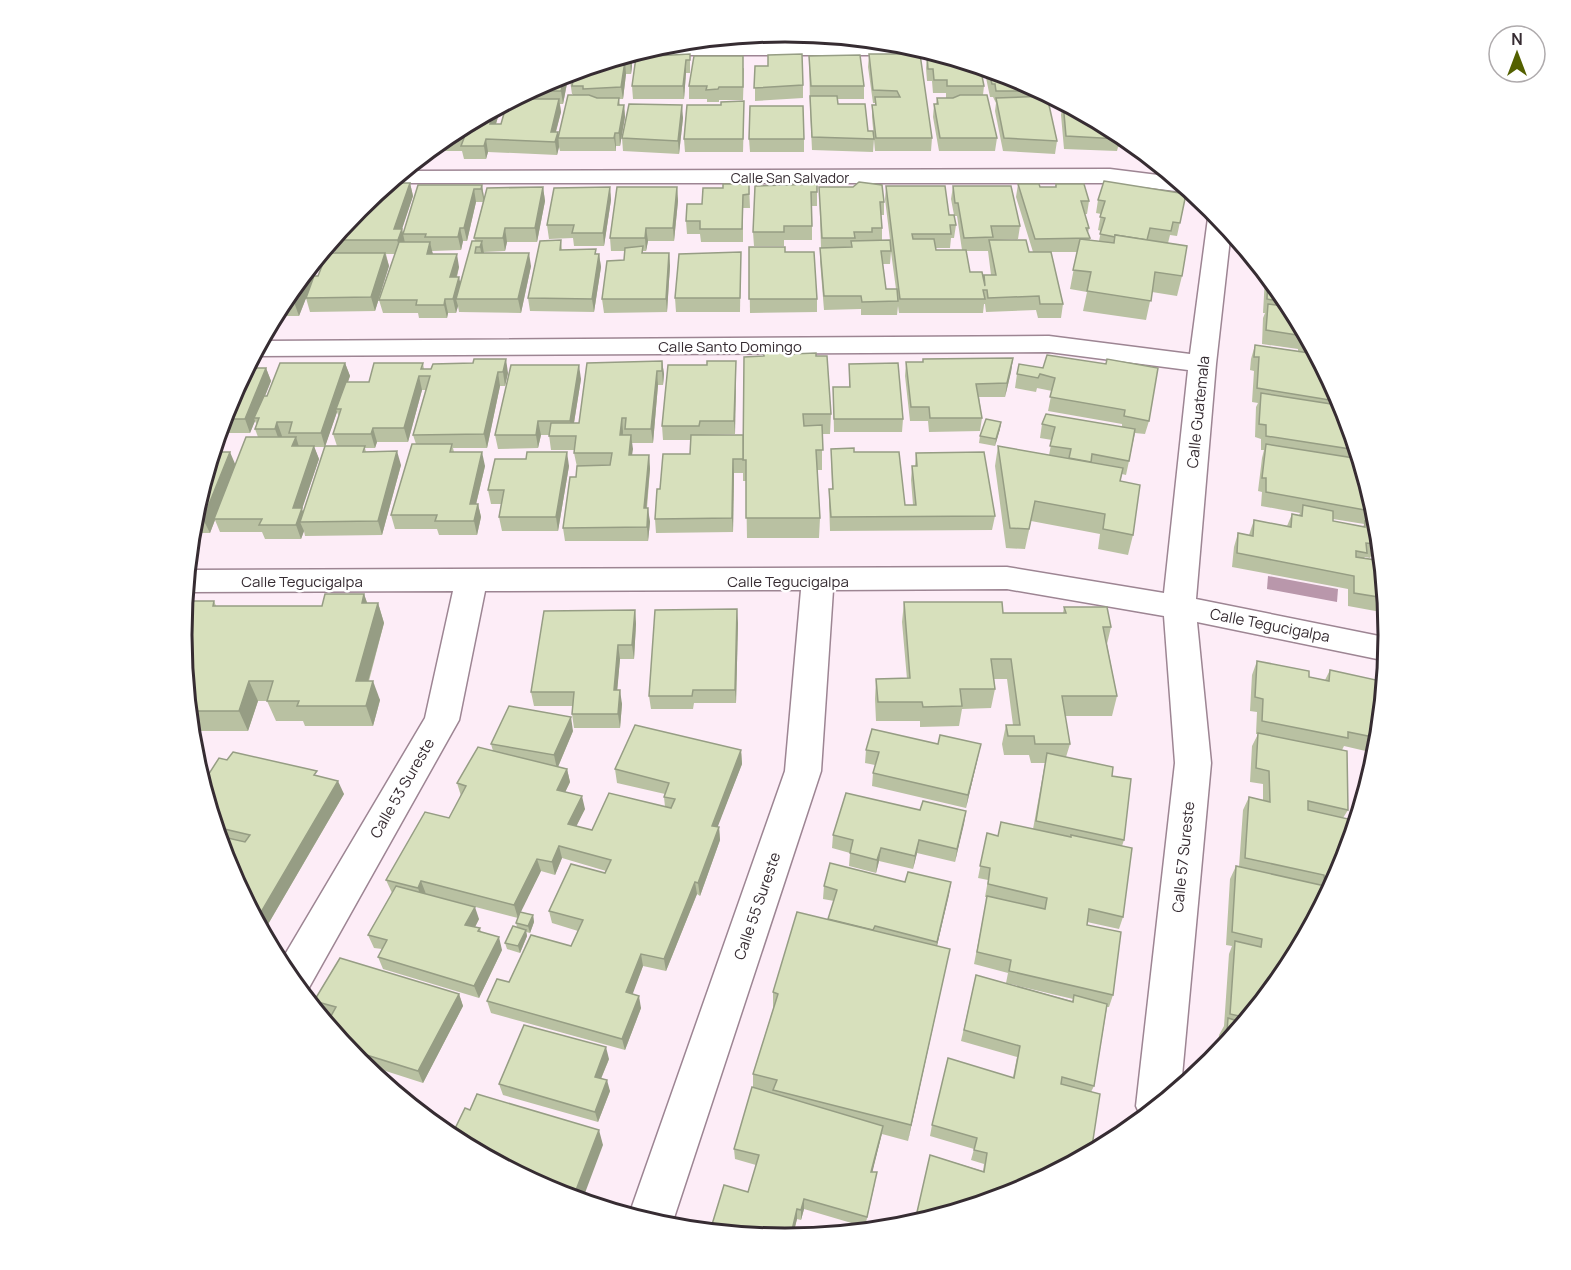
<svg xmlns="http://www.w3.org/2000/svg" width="1571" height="1270" font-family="Manrope,sans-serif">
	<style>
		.water { fill: #b997ab }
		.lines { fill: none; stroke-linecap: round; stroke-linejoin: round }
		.minor-casing { stroke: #9d8593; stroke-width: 3 }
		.minor { fill: #fff; fill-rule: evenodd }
		.wall { fill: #b9c1a2; fill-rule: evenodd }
		.shaded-wall { fill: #969d84 }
		.building { fill: #d7e0bc; stroke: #969d84; stroke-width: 1.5 }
		.labels { text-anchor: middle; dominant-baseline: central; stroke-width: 5; stroke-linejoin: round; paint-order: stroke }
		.far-street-label { font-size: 14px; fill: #362c32; stroke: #fff }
		.street-label { font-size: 15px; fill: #362c32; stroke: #fff }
		.rim { fill: none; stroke: #362c32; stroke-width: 3 }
	</style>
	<rect width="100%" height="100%" fill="#fdedf7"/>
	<path class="water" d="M1268,576L1338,589L1337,602L1267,589Z"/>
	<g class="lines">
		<defs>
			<g id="minor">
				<path d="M669,43H902L930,51L922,55H647L639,52Z"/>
				<path d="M1110,169L1174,177L1190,190L1184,192L1110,183H389L404,171Z"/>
				<path d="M1215,212L1231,230L1216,364L1196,599L1389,638L1387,659L1382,660L1197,622L1211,763L1181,1087L1142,1119L1136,1106L1175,763L1164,616L1007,589L833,590L821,771L671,1227L629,1215L785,771L801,590L485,591L459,720L306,993L303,994L280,963L425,718L453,591L187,592L188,570L1007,567L1164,593L1188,370L1049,352L254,356L262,341L1049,336L1190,354L1208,218Z"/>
			</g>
		</defs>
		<use href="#minor" class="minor-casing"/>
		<use href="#minor" class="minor"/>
	</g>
	<g class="wall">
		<path d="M631,54L632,66L631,74H626L623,99H619L620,105H624L625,117L620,146H616V151H560L559,147L557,155L488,152L486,159H464L462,151H433L432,148L450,133L496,108L498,117L496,124H501L524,99V97H517L555,77L569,73L563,104H560L561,112L556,132H558L559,136L573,95V94H572L570,81Z"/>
		<path d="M690,54V73H686L684,99H633L632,86Z"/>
		<path d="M869,54H920L932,138L931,151H875L872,117V105H875V103H873L868,67Z"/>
		<path d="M927,55L984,86L983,95L997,138L995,151H939L933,117L934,104H936L937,98H946V93H933L932,81H927L926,68Z"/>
		<path d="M809,56L864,86V99H838V104L868,131L874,139L873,152L812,150L810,108Z"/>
		<path d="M755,66L803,85V98L755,101Z"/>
		<path d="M744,68L743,100H719V102H707V99H689V86Z"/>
		<path d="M984,68L1017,78L1044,92L1043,97L1057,141L1055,154L1003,151L995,111L996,103L993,97H990Z"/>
		<path d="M1063,102L1121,133L1146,154L1126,152L1125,147H1118L1117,151L1064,149L1061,115Z"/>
		<path d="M744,114L743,152H685L684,139Z"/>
		<path d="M683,118L679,154L623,151L622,138Z"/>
		<path d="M749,139H804V152H750Z"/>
		<path d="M410,183L413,196L402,229L403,233L482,185L484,197L543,187L545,201L537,242H507L505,251L484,252V253L531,266L521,313L459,312L458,306L456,313H448L447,318H419L418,313H383L379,300L395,254H386L389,266L375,311L310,312L306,298L299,316H275L284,299L324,250V251L325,257L335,253L332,241L359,208ZM476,202H483L474,238L475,241L460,283L457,277L459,267L433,254L432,251L461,250L463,241H467ZM318,268H321L318,276H314Z"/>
		<path d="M749,184L750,208H743V242H701L700,234H687L686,221L702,204L723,188Z"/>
		<path d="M817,184V206H812V240H784V246H754L753,232Z"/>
		<path d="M1018,184L1040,187H1055L1056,184L1089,201L1087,214H1085L1089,228L1088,233L1090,240L1099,241L1101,231L1098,230L1101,214L1096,213L1098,200L1186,194L1177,236L1170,235L1168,243L1182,276L1177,296L1152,292L1146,320L1083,311L1087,292L1070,289L1077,252H1051L1063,304L1061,318H1038L1036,310L986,312L985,304H984L983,313H899L898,306L897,315H861V309L824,310L820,261L821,248L819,187H853L884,202V215H881L882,228V240H890L885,199L886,186L949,215H954L951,199L953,186L1020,226L1018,239L993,240L1029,252H1033L1016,197ZM954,216H957L962,250H936L935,248H950L951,238H954L956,225ZM966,251H988L991,275H984L983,279L970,272ZM891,252L896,289H886L883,264H890Z"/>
		<path d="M610,187L611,200L604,246H574L573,238L549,239L547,225Z"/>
		<path d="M677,187L678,201L674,241H648L646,251H643V253H669L670,266L667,312L604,313L602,299L624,260L625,251H611L610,238Z"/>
		<path d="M561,240L562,250L599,254L601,267L594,312L530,311L528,298Z"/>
		<path d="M749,247L785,252L817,299V312L750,313Z"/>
		<path d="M741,252L740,312H676L675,298Z"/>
		<path d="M1266,273L1287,300L1343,404L1377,518L1375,523L1377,544L1370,558L1365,557L1364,558L1382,561L1386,602L1381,612L1348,606V589L1232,567L1234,547L1238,533L1249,535L1254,520L1287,526L1292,514L1299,515L1300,513L1261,506L1262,492L1258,491L1262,458L1264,450H1261V439L1255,437L1256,407L1258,403L1252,402L1254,371L1250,370L1251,359L1255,345L1298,351V349L1262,344L1263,318L1265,313H1263L1265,277ZM1333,519L1364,524L1363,527L1333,521Z"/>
		<path d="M792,354L816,356L831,414L830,434H822V470H817L820,518L819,538H747L746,481H743V473H734L733,532L656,533L655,519L660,489L690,454L691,440H663L662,426L707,365L736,361L735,434L700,435H743L764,356Z"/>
		<path d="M1013,358L1011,372L1005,397H979L982,418L980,431L929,432L928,421H910L905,376L906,362H923V359Z"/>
		<path d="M662,361L664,374L663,385H658L653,443H632V455H649L650,469L647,508L650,522L648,541H565L563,528L576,477L577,467L574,453V450H551L549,435H541L538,448L498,449L495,435L581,379L574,423H579Z"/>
		<path d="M345,363L350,376L348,382H369L423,363L424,369H431L433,364L508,373L505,386H500L487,448H453L454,452L485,466L476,504H478L481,517L477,535H439L437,529H395L391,515L416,444L413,435L426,390H422L408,442H377L375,448H365L366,452L401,465L382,535L305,536L304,531L301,539H265L262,532H220L215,520L210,533H192L194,517L258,437L255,429L257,425L255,421L250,433H225L223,437H218L228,404L266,368L271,381L265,396H267ZM337,412L339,417L333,434L337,446H325ZM314,447H325L303,512L302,509L319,459Z"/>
		<path d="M849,364L903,419L902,432H834L833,387H849Z"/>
		<path d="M1043,368L1149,421L1145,434L1135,433L1126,475L1122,474L1120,481L1133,535L1128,555L1098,549L1100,534L1031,521L1025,549L1006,548L995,466L998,446L1049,455L1052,440L1040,438L1042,424L1122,427V424L1048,411L1052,391L1037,388L1036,392L1015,388L1017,374Z"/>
		<path d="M1001,422L1000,429L995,446L979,443L980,436Z"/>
		<path d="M831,449L854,452L905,505H913L911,480L912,466H915L916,453L995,516L992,530L830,531L829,502V489H832Z"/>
		<path d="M569,466L558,531H502L499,517L501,504H491L488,490Z"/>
		<path d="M364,594L367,603H378L384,623L369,681L380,700L373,726H305L303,721H276L267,701H258L248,731H191L182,635L214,601L216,606H322Z"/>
		<path d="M904,602L1003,613H1063L1064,607L1111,627L1107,644L1117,696L1112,716H1065L1070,744L1066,757L1112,776L1124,840L1122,846L1123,917L1119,929L1087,922V925L1113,995L1109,1007H1107L1094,1086L1091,1092V1153L1016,1193L915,1223L930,1155L983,1171L984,1164L971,1160L974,1149L930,1136L932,1125L1013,1077L1017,1057L961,1041L976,975L1072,1001L1073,999L1006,983L1008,973L974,964L987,897H985L988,880L978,878L987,833L998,836L1033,829L1045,763H1031L1029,755H1004L1002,744L1006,725H1013L1007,679H994L995,689L991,708L962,709L959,726L920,727V721H876L875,699L876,679H907L902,622Z"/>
		<path d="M635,610L636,624L634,659H620L617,690L622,704L620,728H574L572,714L573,706H534L531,692Z"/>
		<path d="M738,623L736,703H694L693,709H651L649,696Z"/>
		<path d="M1257,661L1309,677L1325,680L1330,670L1378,738L1370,752L1344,746L1342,750L1348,810L1343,818L1357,821L1287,971L1217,1056L1219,1035L1224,1026L1229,954L1232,946L1226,945L1230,879L1236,866L1239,867L1243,810L1249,797L1263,800V784L1250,782L1252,746L1258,734H1256L1257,712L1250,711L1252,675Z"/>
		<path d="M573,731L558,767L567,769L570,782L565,792L585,809L576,826L592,830L665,807L664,797L665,794L617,783L615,769L741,750L742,764L717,827H719L720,840L700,896L697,894L666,971L643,966L632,994L641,1008L625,1050L491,1013L487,1001L509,982L571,946L578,931L552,923L549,911L605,873L606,871L562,858L555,875L541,871L520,912L533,915L534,922L530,933L526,932L527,936L520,953L507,949L505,943L517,927L516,923L518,918L426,894L479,919L475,927L480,928L481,932L502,950L479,998L383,969L378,957L382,949L374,948L368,935L392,893L386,880L449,818L461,796L457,783L493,751L491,744Z"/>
		<path d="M866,750L978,757L966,808L872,786L873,773L875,765L865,763Z"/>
		<path d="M227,760L319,776L344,794L267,926L259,924L228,866L203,783Z"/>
		<path d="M920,810L966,811L955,862L917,853L913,869L879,861L876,873L849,866L850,853L832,848L833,835Z"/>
		<path d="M905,882H951L937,946L950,949L908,1141L882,1134L872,1172L875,1183L865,1227L804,1209L801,1220L797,1219L794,1231L785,1238L748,1192L756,1165L735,1159L734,1149L753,1088V1074L773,1009V992L828,919L834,901L823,899L824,886Z"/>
		<path d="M459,994L463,1006L423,1083L367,1065L365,1067L359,1061L331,1016L321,1013L314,1001Z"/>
		<path d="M609,1059L601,1079L610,1091L598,1122L503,1095L499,1084Z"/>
	</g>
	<g class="shaded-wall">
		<path d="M631,54L632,66L631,74L630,61Z"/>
		<path d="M686,60V73L684,99L683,86Z"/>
		<path d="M625,61L626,74L623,99L621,87Z"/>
		<path d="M569,73L563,104L561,91L565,74Z"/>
		<path d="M559,99L561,112L553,142L551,132Z"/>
		<path d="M624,105L625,117L620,146L619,133Z"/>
		<path d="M682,105L683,118L679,154L678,141Z"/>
		<path d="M496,108L498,117L492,136L490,124L494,110Z"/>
		<path d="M558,132L559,147L557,155L555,142Z"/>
		<path d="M615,133L616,146V151L614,138Z"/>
		<path d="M486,139L488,152L486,159L484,146Z"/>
		<path d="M410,183L413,196L402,229L405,243L401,254L394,229Z"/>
		<path d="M482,185L484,198V202L481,189Z"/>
		<path d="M543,187L545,201L537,242L535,228Z"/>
		<path d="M610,187L611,200L604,246L603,233Z"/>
		<path d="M677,187L678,201L674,241L673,228Z"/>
		<path d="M474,189L476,202L467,241L464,228Z"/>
		<path d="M460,228L463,241L461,250L458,237Z"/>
		<path d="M505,228L507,242L505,251L503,238Z"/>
		<path d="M646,228L648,241L646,251L645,238Z"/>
		<path d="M482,241L484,254L483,261L480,247Z"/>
		<path d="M430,242L433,255L427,254Z"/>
		<path d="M324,251L326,259L323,268L319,256Z"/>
		<path d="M385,253L389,266L375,311L371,297Z"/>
		<path d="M529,253L531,266L521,313L518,299Z"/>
		<path d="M669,253L670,266L667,312L666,299Z"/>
		<path d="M457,254L459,267L453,290L450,277Z"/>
		<path d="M599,254L601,267L594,312L592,299Z"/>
		<path d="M316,261L318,268L299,316L294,302L307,272Z"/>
		<path d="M459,277L462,290L456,299L458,306L456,313L453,299Z"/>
		<path d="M445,299L448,313L447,318L444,305Z"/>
		<path d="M1013,358L1011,372L1005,397L1007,383Z"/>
		<path d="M506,359L508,373L505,386L503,372Z"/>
		<path d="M662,361L664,374L663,385L662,371Z"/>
		<path d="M736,361V375L735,434L734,421Z"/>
		<path d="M345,363L350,376L338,409H336L337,412L325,447L321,433Z"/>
		<path d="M579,365L581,379L572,435L570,421Z"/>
		<path d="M266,368L271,381L256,418H254L255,421L250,433L245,419Z"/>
		<path d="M657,371L658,385L653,443L651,429Z"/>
		<path d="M498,372L500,386L487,448L484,434Z"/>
		<path d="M419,376L422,390L408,442L404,428Z"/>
		<path d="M622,418L623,432L622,449L620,435Z"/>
		<path d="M538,421L541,435L538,448L536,435Z"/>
		<path d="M277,422L282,436L280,443L275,429Z"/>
		<path d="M1001,422L1000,429L995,446L996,439Z"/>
		<path d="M222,425L225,433L223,437L220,430Z"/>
		<path d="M373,428L377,442L375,448L371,434Z"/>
		<path d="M631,435L633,449L630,469L629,455Z"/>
		<path d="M296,437L300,450L292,446Z"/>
		<path d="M314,446L319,459L302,509L307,522H300L304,531L301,539L296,525L293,508Z"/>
		<path d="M397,451L401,465L382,535L378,521Z"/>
		<path d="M230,452L236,466L214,519L215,520L210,533L203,519Z"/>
		<path d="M482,452L485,466L473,517L470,504Z"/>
		<path d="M567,452L569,466L558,531L556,517Z"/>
		<path d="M649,455L650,469L645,522L644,508Z"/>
		<path d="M733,459L734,473L733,532L732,518Z"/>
		<path d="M478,504L481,517L477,535L474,521Z"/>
		<path d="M648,508L650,522L648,541L647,527Z"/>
		<path d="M364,594L371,614L362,603Z"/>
		<path d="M378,603L384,623L363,700L356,681Z"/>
		<path d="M737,609L738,623L736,703L735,690Z"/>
		<path d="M635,610L636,624L634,659L632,645Z"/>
		<path d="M618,645L620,659L616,704L614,690Z"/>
		<path d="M249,681L258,701L248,731L239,711Z"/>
		<path d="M373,681L380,700L373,726L366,706Z"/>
		<path d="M620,690L622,704L620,728L618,714Z"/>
		<path d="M571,717L573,731L557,769L554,755Z"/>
		<path d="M981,744L978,757L966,808L968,795Z"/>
		<path d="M741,750L742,764L713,839L712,826Z"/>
		<path d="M567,769L570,782L560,803L557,790Z"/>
		<path d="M338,781L344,794L267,926L260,914Z"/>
		<path d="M582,796L585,809L571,837L568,824Z"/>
		<path d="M966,811L964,824L955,862L957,849Z"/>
		<path d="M719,827L720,840L700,896L698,883Z"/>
		<path d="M919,840L917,853L913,869L915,856Z"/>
		<path d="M559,846L562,858L555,875L552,862Z"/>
		<path d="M881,848L879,861L876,873L877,860Z"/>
		<path d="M537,859L541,871L518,918L514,905Z"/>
		<path d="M421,881L426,894L422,901L418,888Z"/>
		<path d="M695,882L697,894L666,971L664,959Z"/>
		<path d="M951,882L949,895L935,954L937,942Z"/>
		<path d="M475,907L479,919L470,937L465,925Z"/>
		<path d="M533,915L534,922L530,933L528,926Z"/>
		<path d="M526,930L527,936L520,953L518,946Z"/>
		<path d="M499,937L502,950L479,998L474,986Z"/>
		<path d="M950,949L946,967L908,1141L911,1125Z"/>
		<path d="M641,954L643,966L629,1004L626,992Z"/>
		<path d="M459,994L463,1006L423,1083L418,1071Z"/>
		<path d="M639,996L641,1008L625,1050L622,1039Z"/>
		<path d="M606,1047L609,1059L597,1088L595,1077Z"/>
		<path d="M360,1053L367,1065L365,1067L357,1060Z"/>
		<path d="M607,1080L610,1091L598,1122L595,1112Z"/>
		<path d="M883,1126L881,1137L870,1182L871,1172Z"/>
		<path d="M599,1130L603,1145L582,1201L573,1198Z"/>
		<path d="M804,1199V1209L801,1220V1210Z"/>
		<path d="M797,1209V1219L792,1238V1230Z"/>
	</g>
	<g class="building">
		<path d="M631,54L630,61H625L621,87L583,89V86H572L573,81H570L572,72Z"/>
		<path d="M690,54V60H686L683,86H632L636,57Z"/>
		<path d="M802,54L803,85L754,88L755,66H768V55Z"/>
		<path d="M869,54H920L932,138H876L872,105H876L875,97H900L897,91L873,90Z"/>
		<path d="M860,55L864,86H811L809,56Z"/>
		<path d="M927,55H944L980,66L984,86H947V80H934L933,69H928Z"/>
		<path d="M694,56H743V87H719L718,89L706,90L707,86H689Z"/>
		<path d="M988,69L1017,78L1030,85H1020L1022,91H996L995,84H992Z"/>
		<path d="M565,74L561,91H529L555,77Z"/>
		<path d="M568,95H589L597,98H619L618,105H624L619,133H615L614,138H558Z"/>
		<path d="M960,95H987L997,138H940L934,104H938L937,98H953Z"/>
		<path d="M810,96H837L838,104H865L868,131H873L874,139L812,137Z"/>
		<path d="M1047,96L1057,141L1004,138L996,98Z"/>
		<path d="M515,99H559L551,132H558L555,142L486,139L484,146H461L464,138H444L450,133L494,110L490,124H501L507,103Z"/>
		<path d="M744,101L743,139H684L687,105H721V102Z"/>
		<path d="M1063,102L1121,133L1119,134V139L1066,136Z"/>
		<path d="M629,104L682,105L678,141L622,138Z"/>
		<path d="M750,106H803L804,139H749Z"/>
		<path d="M1104,181L1186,194L1180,223L1173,222L1171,231L1150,228L1147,240L1115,235V237L1100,234L1105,218L1100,217L1105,201L1098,200Z"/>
		<path d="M859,182L882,185L884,202H880L882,228H872V232H854L855,238H822L819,187H853Z"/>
		<path d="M389,183H410L394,229H402L398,240H333L359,208Z"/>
		<path d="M723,184H749V194L743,195L742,229H700V221H686L687,204H702L703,188H723Z"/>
		<path d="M817,184V192H811L812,226H784V232H753L755,186Z"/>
		<path d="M1018,184H1039L1040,187H1056V184H1084L1089,201H1081L1089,228H1086L1090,238L1035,239Z"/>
		<path d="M418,185H482L481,189H474L464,228H460L458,237H425L426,234H403Z"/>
		<path d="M886,186H945L949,215H954L956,225H950L951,234H912L913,239H934L936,250H966L970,272H982L985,286L984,275H996L989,240H1026L1029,252H1051L1063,304H1040L1039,296L988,298L987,290H983L985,299H900Z"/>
		<path d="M953,186H1011L1020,226H991L993,237L964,238L958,203H955Z"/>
		<path d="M543,187L535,228H505L503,238H474L487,188Z"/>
		<path d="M610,187L603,233H572L574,225H547L554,188Z"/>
		<path d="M617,187H677L673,228H646L645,238H610Z"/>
		<path d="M1115,235L1187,246L1182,276L1155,272L1151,301L1087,291L1091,272L1073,270L1080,239L1114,243Z"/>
		<path d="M561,240L560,250L596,249L595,254H599L592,299L528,298L540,241Z"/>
		<path d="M890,240L891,251H881L886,289H897L898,301L862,302L861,296H824L820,248L852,247L851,241Z"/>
		<path d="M472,241H482L480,247H476L475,253H529L518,299H456Z"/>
		<path d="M399,242H430L427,254H457L450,277H459L453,299H445L444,305H416L417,300H379Z"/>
		<path d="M643,246L642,253H669L666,299H602L607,261L624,260L625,248Z"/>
		<path d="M749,247H785V252H814L817,299H749Z"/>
		<path d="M741,252L740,298H675L679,254Z"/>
		<path d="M327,253H385L371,297L306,298L314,276H318Z"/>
		<path d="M307,272L294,302H282L284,299Z"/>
		<path d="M1268,276L1287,300L1289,303L1267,299Z"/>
		<path d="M1268,304L1291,307L1313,347L1302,345L1303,336L1266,330Z"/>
		<path d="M1255,345L1316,354L1342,402L1257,388L1259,357H1254Z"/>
		<path d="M764,350H792V354L816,353V356H827L831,414H803L804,426L822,425L823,450H816L820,518H746V460H743L744,357L764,356Z"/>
		<path d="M1047,355L1106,364L1107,359L1158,368L1149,421L1124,416L1125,410L1050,397L1055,378L1040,374L1038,378L1017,374L1019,364L1043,368Z"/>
		<path d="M1013,358L1007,383L976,384L982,418H930L929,407H911L906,362H923V359Z"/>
		<path d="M474,359H506L503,372H498L484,434L413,435L430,376H419L404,428H373L371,434H333L341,409H336L346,382H369L374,363H423L421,369H431L433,364L473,363Z"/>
		<path d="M662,361V371H657L651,429H625L626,418H622L620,435H631L629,455H649L644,508H648L647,527L563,528L570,477H576L577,466L610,465L612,453H574L576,436H549L551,423H579L587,363Z"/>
		<path d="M707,361H736L734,421H700L699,426H662L668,365H707Z"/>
		<path d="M280,363H345L321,433H289L292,422H277L275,429H255L259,418H254L264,396H267Z"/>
		<path d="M898,363L903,419H834L833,387H850L849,364Z"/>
		<path d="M511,365H579L570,421H538L536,435H495Z"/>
		<path d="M247,368H266L245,419H223L228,404Z"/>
		<path d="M1261,393L1344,406L1357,450L1266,436V425L1259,424Z"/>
		<path d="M1046,414L1135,429L1129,461L1092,454L1091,462L1069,458L1071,449L1050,446L1055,427L1042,424Z"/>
		<path d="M986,419L1001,422L996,439L980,436Z"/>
		<path d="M691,435H743V459H733L732,518L655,519L657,489H660L663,454H690Z"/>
		<path d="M246,437H296L292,446H314L293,508H302L296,525H259L262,519H214Z"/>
		<path d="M412,444H452L450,452H482L470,504H478L474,521H435L437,515H391Z"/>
		<path d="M1266,444L1360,459L1367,482L1361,481L1360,483L1367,484L1376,512L1266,492V478H1262Z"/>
		<path d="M325,446H365L363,452L397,451L378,521L300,522Z"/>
		<path d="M998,446L1123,468L1120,481L1140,485L1133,535L1103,529L1105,514L1035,501L1029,529L1010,528Z"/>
		<path d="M854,448V452H899L905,505H916L912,466H917L916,453L984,452L995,516L831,517L829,489H833L831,449Z"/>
		<path d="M213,452H230L203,519L193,520Z"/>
		<path d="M527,452H567L556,517H499L504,490H488L495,459H526Z"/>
		<path d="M1303,505L1333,511V521L1365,527V521L1376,523L1377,544L1366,543L1367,553L1356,551V557L1382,561L1385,598L1354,593V576L1237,553L1238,533L1253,536L1254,520L1291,527L1292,514L1302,516Z"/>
		<path d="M325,594H364L362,603H378L356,681H373L366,706H297L299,701H267L273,681H249L239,711H189L182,635L185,601H214L213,606H322Z"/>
		<path d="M904,602H1002L1003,613H1066L1064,607H1107L1111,627H1103L1117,696H1062L1070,744H1035L1034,736H1008L1006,725H1020L1011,659H991L995,689H960L962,706L923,707L922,702H878L876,679L910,678Z"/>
		<path d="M737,609L735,690H693L692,696H649L655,610Z"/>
		<path d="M635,610L632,645H618L614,690H620L618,714H572L574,692H531L544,611Z"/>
		<path d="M1257,661L1309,671V677L1329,681L1330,670L1376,680L1378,738L1348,732V738L1262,721L1263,699L1255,697Z"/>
		<path d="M509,706L571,717L554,755L491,744Z"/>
		<path d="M635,725L741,750L712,826L719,827L698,883L695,882L664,959L641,954L626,992L639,996L622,1039L487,1001L497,979L509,982L531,935L571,946L583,920L549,911L571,864L605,873L611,860L559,846L552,862L537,859L514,905L421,881L418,888L386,880L425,812L449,818L466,786L457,783L478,747L567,769L557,790L582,796L568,824L592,830L609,793L671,808L675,799L664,797L669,783L615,769Z"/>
		<path d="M872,729L938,744L940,735L981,744L968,795L873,773L879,752L866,750Z"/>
		<path d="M1258,733L1347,751L1348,810L1308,801V810L1357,821L1343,866L1287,971L1248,1018L1230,1014L1235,941L1261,947L1262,939L1232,932L1236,866L1325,886L1324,875L1245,858L1249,797L1270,802L1269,771L1256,768Z"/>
		<path d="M233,752L317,771L314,775L338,781L260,914L252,912L228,866L219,836L245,842L250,835L216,827L203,783L219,758L227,760Z"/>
		<path d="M1047,753L1113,767L1112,776L1131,779L1124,840L1036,821Z"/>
		<path d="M846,793L920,810L923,801L966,811L957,849L919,840L915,856L881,848L877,860L850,853L853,840L833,835Z"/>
		<path d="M1001,822L1071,837V835L1132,848L1123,917L1089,909L1087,925L1121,932L1113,995L1009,971L1011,960L977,952L987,896L1045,909L1047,898L988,884L990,868L980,866L987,833L998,836Z"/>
		<path d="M830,863L905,882L908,872L951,882L937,942L875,926L873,930L828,919L837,890L824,886Z"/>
		<path d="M396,886L475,907L465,925L480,928L478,931L499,937L474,986L378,957L387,940L368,935Z"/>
		<path d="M520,912L533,915L528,926L516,923Z"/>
		<path d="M797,912L950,949L911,1125L773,1090L777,1080L753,1074L778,994L773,992Z"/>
		<path d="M513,926L526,930L518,946L505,943Z"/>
		<path d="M340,958L459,994L418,1071L360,1053L357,1060L327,1023L336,1007L314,1001Z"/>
		<path d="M976,975L1073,1002L1074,995L1107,1004L1094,1086L1062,1077L1061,1084L1100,1094L1091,1153L1055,1172H1054V1173L1016,1193L919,1222L915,1221L930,1155L984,1172L987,1153L974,1150L977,1138L932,1125L948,1058L1014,1078L1020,1046L964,1030Z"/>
		<path d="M1228,1018L1244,1023L1226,1046Z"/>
		<path d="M524,1025L606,1047L595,1077L607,1080L595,1112L499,1084Z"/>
		<path d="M752,1087L883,1126L871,1172H877L867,1217L804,1199L801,1210L797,1209L792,1230L811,1236L785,1238L710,1231L724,1185L748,1192L759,1155L734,1149Z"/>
		<path d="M477,1094L599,1130L573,1198L554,1192L451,1137L465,1108L470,1110Z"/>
	</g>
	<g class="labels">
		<g class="far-street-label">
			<text x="790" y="177">Calle San Salvador</text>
		</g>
		<g class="street-label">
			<text x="730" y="346">Calle Santo Domingo</text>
			<text transform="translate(1198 412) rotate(-84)">Calle Guatemala</text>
			<text x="302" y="581">Calle Tegucigalpa</text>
			<text x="788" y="581">Calle Tegucigalpa</text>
			<text transform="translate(1270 625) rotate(11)">Calle Tegucigalpa</text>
			<text transform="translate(402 788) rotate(-60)">Calle 53 Sureste</text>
			<text transform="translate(1183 857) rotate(-84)">Calle 57 Sureste</text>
			<text transform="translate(757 906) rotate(-71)">Calle 55 Sureste</text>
		</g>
	</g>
	<path d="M0 0H1571V1270H0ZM192 635a593 593 0 1 1 1186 0a593 593 0 1 1-1186 0Z" fill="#fff" fill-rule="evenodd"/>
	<path class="rim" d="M192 635a593 593 0 1 1 1186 0a593 593 0 1 1-1186 0Z"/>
	<g transform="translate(1517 54)"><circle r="28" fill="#ffffff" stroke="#afabad" stroke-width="1.5"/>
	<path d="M0-4.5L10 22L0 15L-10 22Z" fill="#536000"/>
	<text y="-9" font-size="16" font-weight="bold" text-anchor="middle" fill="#362c32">N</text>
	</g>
</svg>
